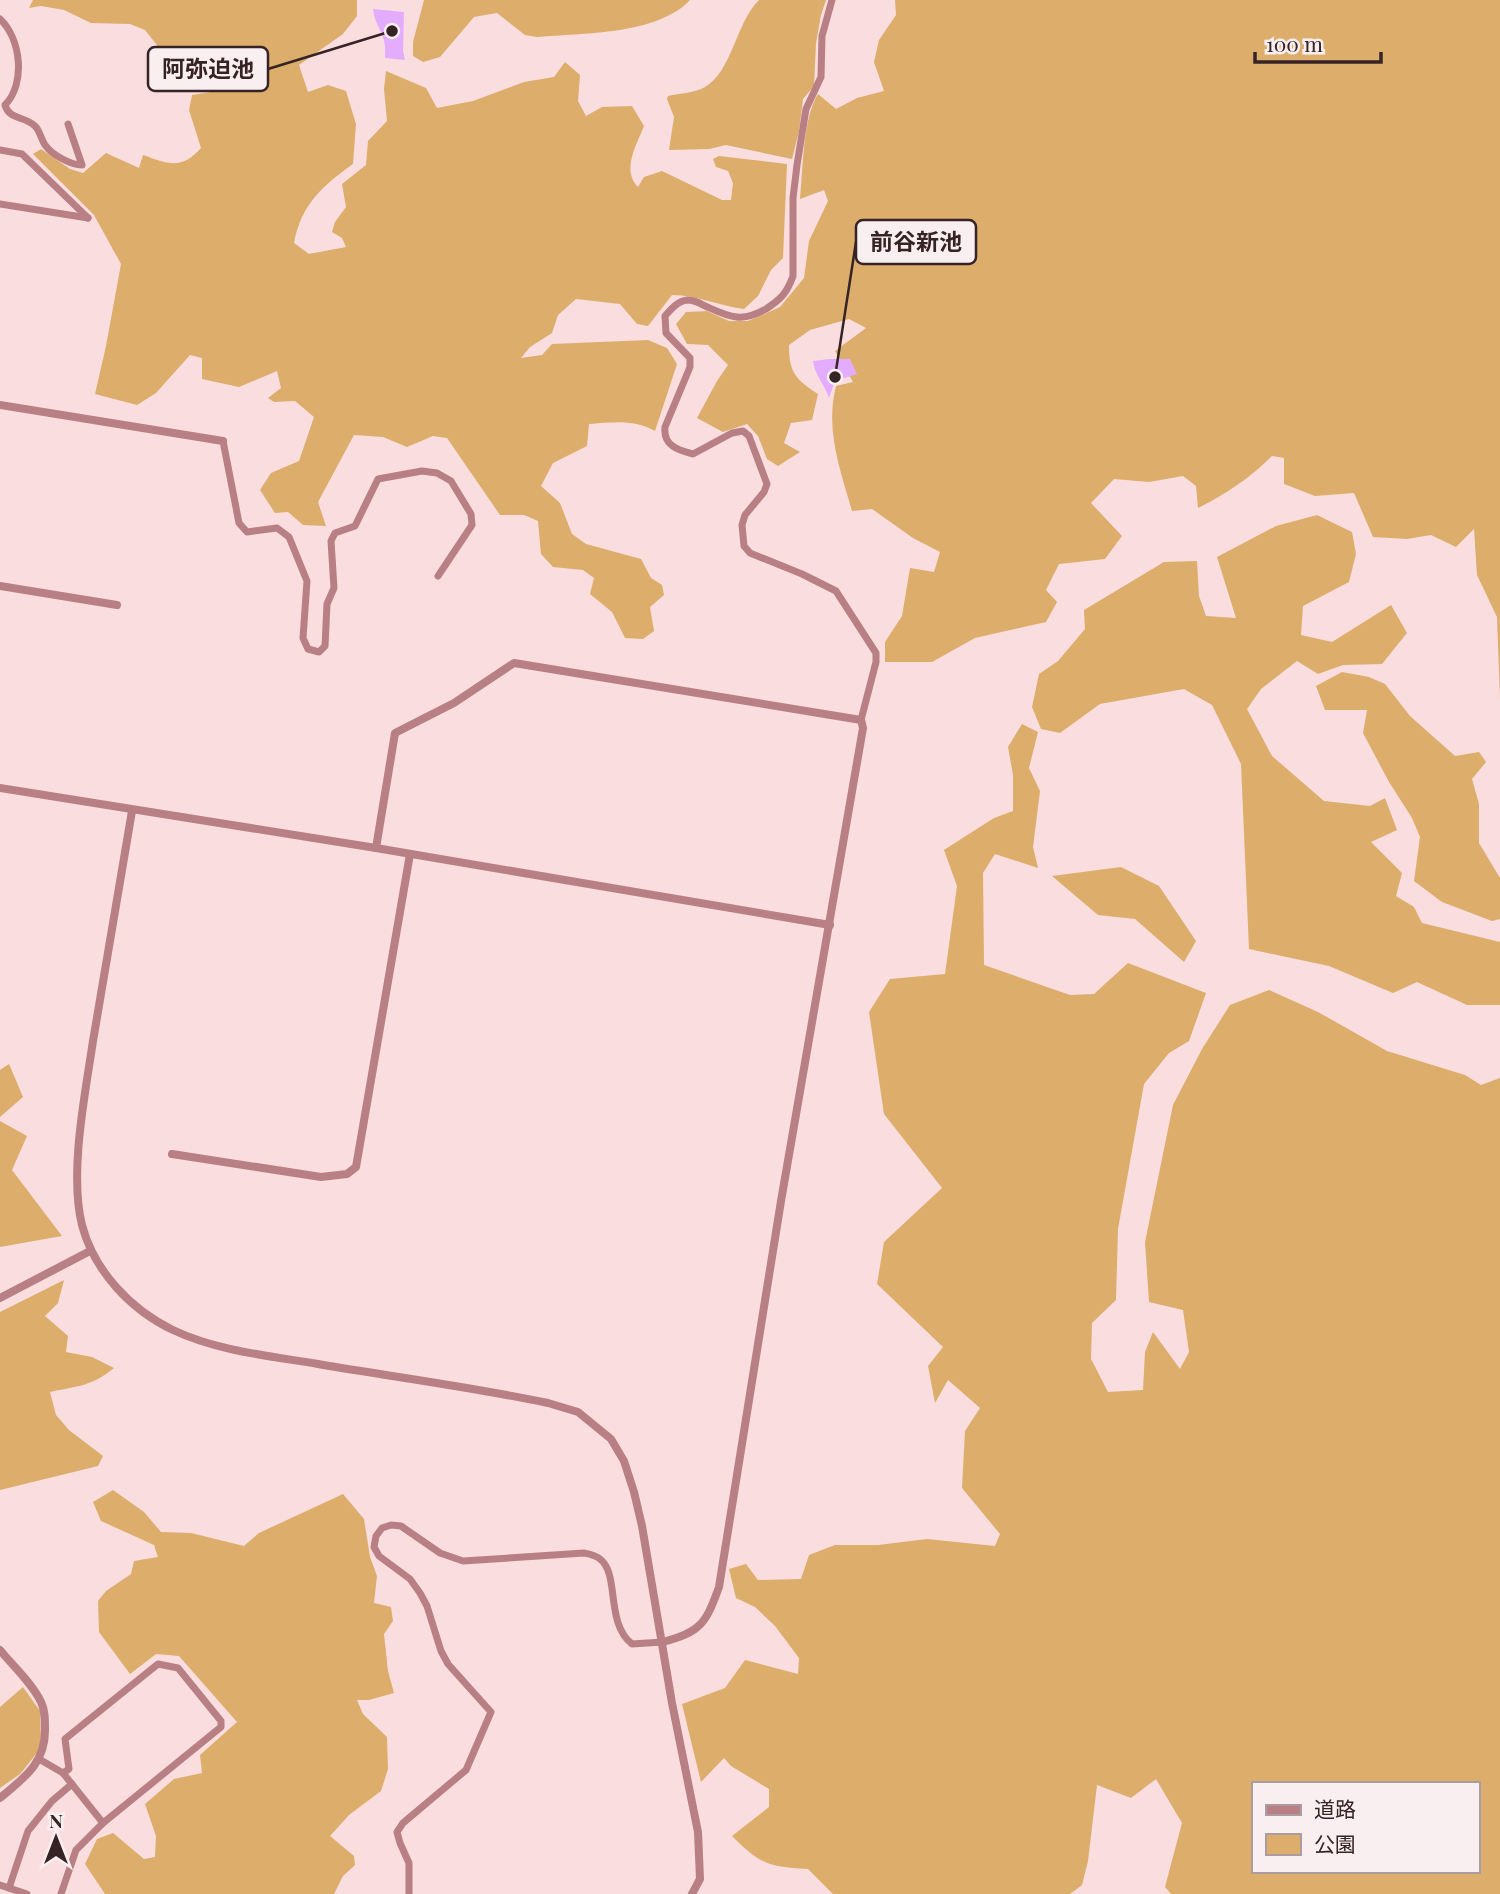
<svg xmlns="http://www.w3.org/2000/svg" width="1500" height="1894" font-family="'Playfair Display','Noto Sans JP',serif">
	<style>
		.green { fill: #ddad6b; fill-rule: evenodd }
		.water { fill: #e3acfe }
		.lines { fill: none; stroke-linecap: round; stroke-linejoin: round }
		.minor { stroke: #b88084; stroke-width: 7 }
		.tertiary { stroke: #b88084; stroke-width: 8 }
		.leader { fill: none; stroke: #352325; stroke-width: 2.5 }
		.callout-dot { fill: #352325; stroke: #faeff0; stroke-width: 2.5 }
		.callout { fill: #faeff0; stroke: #352325; stroke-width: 2.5 }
		.callout-label { font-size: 23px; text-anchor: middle; font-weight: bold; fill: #352325 }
	</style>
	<rect width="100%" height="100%" fill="#faddde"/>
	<g class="green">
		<path d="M33,0H357V16L343,34L299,65L308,92L328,85L346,91L356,124L353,164C322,186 301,205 294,243L309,254L346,247L342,238L332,232L335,222L346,207L342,184L366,165L368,141L387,121L384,89L386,71L426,88L437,108L473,101L524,82L554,77L565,62L580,75L578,101L586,116L602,107L632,106L644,126C637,144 621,170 638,187L644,177L662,171L722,200H731L733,183L728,171L716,167L713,159L719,156L787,164L783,258L771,270L758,296L744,309C719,306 698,295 672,295L648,326L637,324L620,304L576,299L558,315L552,333L530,347L521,358L542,355L552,344L648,340L667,348L677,364L655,431C635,419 611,422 589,424L587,446L553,463L541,486L560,503L572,534L586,544L641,559L651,578L662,585L664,595L650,607L654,631L643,639L625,638L612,612L590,594L594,578L583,570L553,567L541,554L538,521L524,515H500L447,438L433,436L407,447L383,437L354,435L318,502L326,526L303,525L288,512L275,513L260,490L271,473L299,461L314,417L295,401L274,402L268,398L281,388L277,371L239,387L202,379V358L190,355L156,393L137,405L95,394L106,346L121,264L94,215L33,154L41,149L70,169L83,173L106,153L139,168L143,155C168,164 182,170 201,148L189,110L192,95L230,89L231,77L212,71L185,73L163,60L157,45L145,30L130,24L91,23L64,10L41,6L29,8Z"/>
		<path d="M424,0H690C657,35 583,33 537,37L525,35L497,13L474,17L440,57L423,62L413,56V42Z"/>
		<path d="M759,0H826L821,15L816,43L814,86L803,99L799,131L792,159L726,145L709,149L669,150L674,117L667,99L668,96C680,93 695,93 705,87C732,72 736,22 759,0Z"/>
		<path d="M895,0H1500V698L1497,617L1477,575L1474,529L1456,547L1431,535L1407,539L1373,537L1354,493L1315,496L1284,484V458L1272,456C1250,478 1226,494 1198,508L1196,486L1183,476L1149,482L1114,479L1091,503L1122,536L1105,559L1059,564L1046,590L1057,602L1046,622L975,638L932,662H885V642L902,616L910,568L934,572L940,552L913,538L872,509L852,511C840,469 825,430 836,386L853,382L835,351L866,328L849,319L810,330L789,345C789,372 795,379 818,394L812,420L791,423L784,443L800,452L778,466L767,459L758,436L747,424L723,432L697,418L717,381L728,365L708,345L687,344L676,324L686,312L707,311L729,321H748L780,307L804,278L809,241L828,201L824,190L800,199C803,169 803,117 818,94L836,109L857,98L884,91L874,62L879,40L896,15Z"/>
		<path d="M1317,515L1352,532L1356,554L1349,582L1303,606L1301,635L1332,642L1391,605L1407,633L1382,664L1343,665L1318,674L1297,661L1261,689L1247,709L1272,756L1324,801L1370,806L1385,798L1397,830L1371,842L1402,873L1396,896L1414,907L1422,923L1500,942V1005H1467L1417,982L1393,993L1329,966L1249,949L1241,764L1212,705L1184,689L1100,704L1060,733L1041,729L1032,707L1039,674L1058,661L1085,629L1084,610L1164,562L1197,561L1199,596L1206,616L1236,618L1217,557L1276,526Z"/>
		<path d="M1342,672L1369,677L1385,684L1410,716L1455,756L1479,752L1486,762L1472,779L1479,804V843L1500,878V919L1492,921L1442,902L1414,881L1420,837L1412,818L1389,782L1363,733L1367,710H1325L1316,686Z"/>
		<path d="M1022,724L1038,732L1029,768L1040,791L1033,847L1038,868L995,854L983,873L984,965L1070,995L1094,994L1128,963L1206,993L1189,1041L1169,1053L1144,1084L1118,1229L1116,1300L1092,1323L1091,1359L1108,1392L1143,1390L1145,1352L1153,1332L1180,1369L1189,1352L1183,1310L1149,1302L1145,1242L1173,1105L1202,1049L1230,1005L1269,990L1318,1012L1387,1051L1465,1075L1481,1085L1500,1078V1894H1171L1165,1887L1182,1823L1156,1779L1131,1798L1097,1785L1088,1861L1082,1885L1070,1894H833L808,1869C768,1867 760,1864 732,1836L769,1807V1789L731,1766L724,1758L701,1782L682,1704L725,1688L745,1660L798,1674L799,1658L775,1626L755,1607L736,1598L729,1569L746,1564L758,1580L801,1579L809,1555L835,1545H878L927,1539L995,1546L1000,1534L962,1488L965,1431L980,1408L948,1380L935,1403L928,1366L943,1347L877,1284L884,1242L942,1188L884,1114L869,1012L890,979L945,974L957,886L944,850L994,818L1013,811V775L1008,747ZM1253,1784H1477V1871H1253Z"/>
		<path d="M1121,867L1159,886L1196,941L1184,962L1135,919L1098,915L1052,876Z"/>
		<path d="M9,1064L23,1097L0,1117V1070Z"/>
		<path d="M0,1121L27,1136L12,1170L62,1236L0,1247Z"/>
		<path d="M64,1280L58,1303L45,1316L68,1336L66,1352L92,1357L114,1368C91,1387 76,1386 50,1392L56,1415L69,1430L103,1456L98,1466L0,1490V1312Z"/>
		<path d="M113,1490L144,1512L161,1532L191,1533L244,1546L259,1533L343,1494L364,1519L370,1557L377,1576L374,1603L391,1607L393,1621L384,1634L388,1671L394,1693L369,1700H357L363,1714L387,1737L388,1769L381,1791L349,1815L330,1836L354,1856L355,1865L343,1876L334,1894H105L85,1864L97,1839L113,1833L144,1859L155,1857L156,1836L145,1804L174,1779L202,1773L200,1755L237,1722L179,1656L156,1654L130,1674L99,1632L98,1601L106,1591L131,1574L134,1561L158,1557L154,1545L101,1521L93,1502Z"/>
		<path d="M23,1687L40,1711L41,1743L37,1753L20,1774L0,1788V1707Z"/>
	</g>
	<g class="water">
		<path d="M373,9L404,12L403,51L405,60L385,58C387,31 376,31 373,9Z"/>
		<path d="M830,359H850L857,374L835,381L829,398C824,383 815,376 813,361Z"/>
	</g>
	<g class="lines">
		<g class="minor">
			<path d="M832,0L822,36L821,77L806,109L797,165L793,198V276C787,293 781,299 766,309C740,324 728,316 703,305C698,302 693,300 687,300C678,301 671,309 665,316L666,333L690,358V367L665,427C663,445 677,450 693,454L732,433L743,431L749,436L767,484L764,492L745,515L742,525L744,546L750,553L802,574L836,591L876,653V662L861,720"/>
			<path d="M0,19C21,38 26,84 5,105C9,120 25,116 35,126C40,131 41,139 45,145C52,155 71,165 82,165L68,124"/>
			<path d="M0,150L22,154L88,218"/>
			<path d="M0,204L88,218"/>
			<path d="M223,441L239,523L247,532L277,528L289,537L307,581L303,638L308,649L319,652L325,646L327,604L334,588L331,541L335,533L355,526L378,479L422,471L437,473L451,481L471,514L472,525L438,576"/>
			<path d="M39,1759L63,1773L103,1823"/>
			<path d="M0,1885L27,1894"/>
			<path d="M9,1888L28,1831L52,1801L72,1784"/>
			<path d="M61,1894L76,1850L103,1823L221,1727V1721L178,1668L158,1664L65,1739L69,1769L63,1773"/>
			<path d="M409,1894V1863L400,1843L397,1832L403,1823L466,1770L491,1712L448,1664L441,1651L427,1606L420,1593L410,1579L379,1556L374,1547L376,1536L382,1528L391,1525L401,1526L440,1553L463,1561L584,1553C589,1554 595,1555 600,1559C620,1574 605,1623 632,1644L663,1642"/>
		</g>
		<g class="tertiary">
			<path d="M0,405L223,441"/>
			<path d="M0,586L117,605"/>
			<path d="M0,788L376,848L830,925"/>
			<path d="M132,811C119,888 106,964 93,1041C85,1095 69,1173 82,1225C94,1271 131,1310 173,1330C217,1351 270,1356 318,1364C394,1377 472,1387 548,1403L578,1412L611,1439L624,1461L634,1492L642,1526L672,1703L698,1832L700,1879L692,1894"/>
			<path d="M376,848L395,733L454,703L514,663L861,720L863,728L781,1201L719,1587C706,1623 701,1632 663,1642"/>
			<path d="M172,1154L321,1177L347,1174L356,1167L410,854"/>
			<path d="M0,1298L90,1251"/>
			<path d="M0,1650C13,1666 32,1683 41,1702C45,1710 45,1719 45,1728C46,1763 24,1778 0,1798"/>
		</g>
	</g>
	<path class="leader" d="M392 31L268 69M835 377L856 242"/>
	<g class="callout-dot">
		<circle cx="392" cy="31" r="7"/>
		<circle cx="835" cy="377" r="7"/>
	</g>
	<g class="callout">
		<rect x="148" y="47" width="120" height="44" rx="7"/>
		<rect x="856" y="220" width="120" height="44" rx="7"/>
	</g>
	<g class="callout-label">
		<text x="208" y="77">阿弥迫池</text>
		<text x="916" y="250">前谷新池</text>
	</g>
	<rect x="1252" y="1782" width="228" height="91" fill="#faeff0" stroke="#ab9d9f" stroke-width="2"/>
	<rect x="1266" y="1805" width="35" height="10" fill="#b88084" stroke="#ab9d9f" stroke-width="2"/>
	<text x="1314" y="1817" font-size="21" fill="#352325">道路</text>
	<rect x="1266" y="1834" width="35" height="21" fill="#ddad6b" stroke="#ab9d9f" stroke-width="2"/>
	<text x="1314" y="1852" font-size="21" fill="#352325">公園</text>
	<g transform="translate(56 1838)" stroke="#faeff0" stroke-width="5" paint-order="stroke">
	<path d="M0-5L12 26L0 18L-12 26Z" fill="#352325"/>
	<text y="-10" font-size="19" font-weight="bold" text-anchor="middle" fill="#352325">N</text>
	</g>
	<path d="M1255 52v10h126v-10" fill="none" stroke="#352325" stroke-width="3.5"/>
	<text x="1266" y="52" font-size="21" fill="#352325" stroke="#faeff0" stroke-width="5" paint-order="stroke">100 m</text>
</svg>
